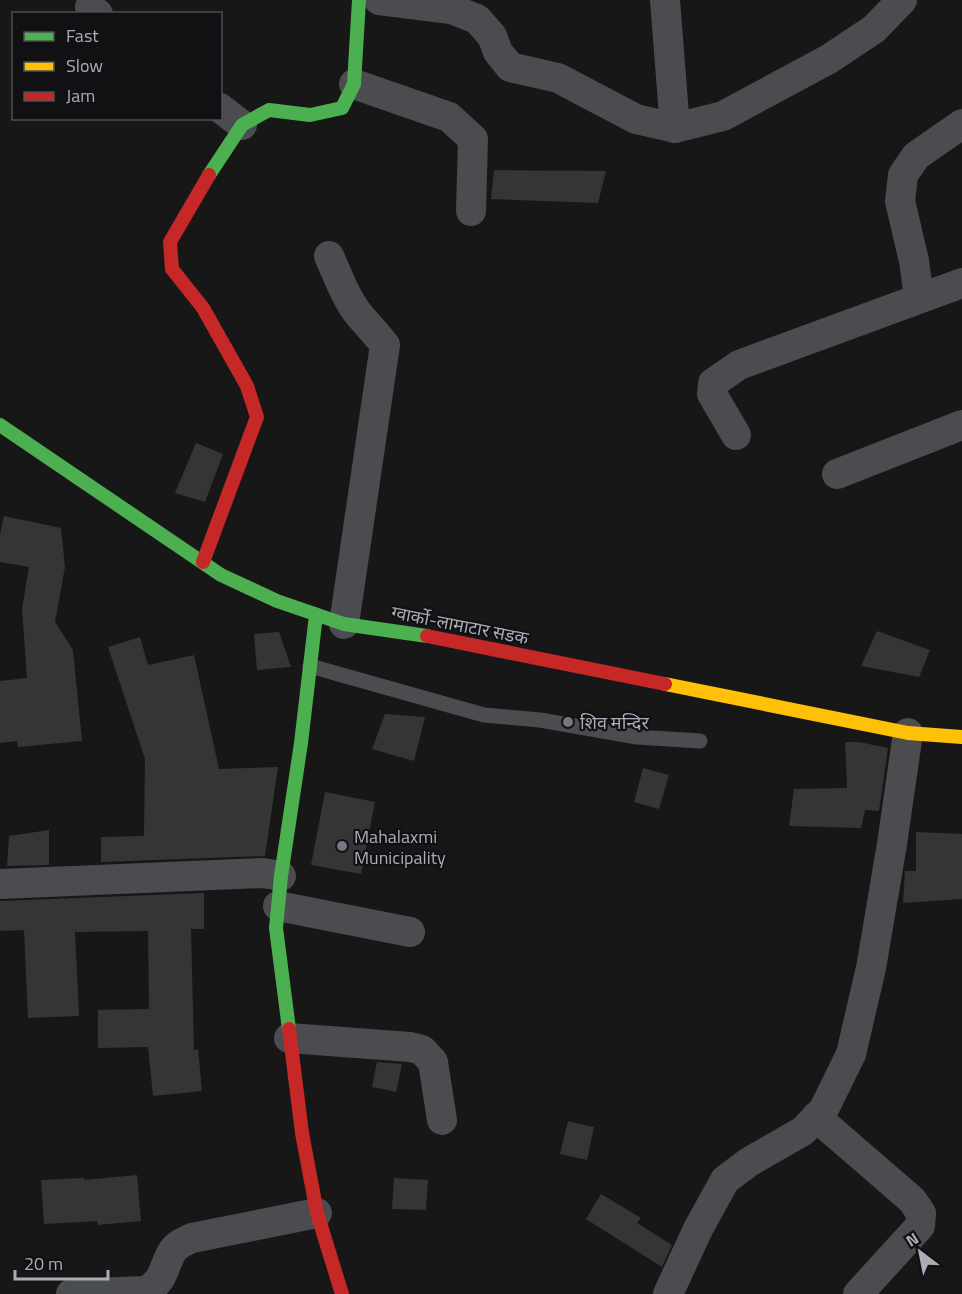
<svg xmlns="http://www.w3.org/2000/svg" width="962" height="1294" font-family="'Titillium Web','Noto Sans Devanagari',sans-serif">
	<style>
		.building { fill: #353536 }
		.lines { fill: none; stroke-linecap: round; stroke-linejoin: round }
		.lane { stroke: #4b4c50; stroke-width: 15 }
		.street { stroke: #4b4c50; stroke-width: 30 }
		.fast { stroke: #4caf50; stroke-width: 14 }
		.slow { stroke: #ffc107; stroke-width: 14 }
		.jam { stroke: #c62828; stroke-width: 14 }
		.poi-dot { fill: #757880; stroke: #111113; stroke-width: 2 }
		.labels { text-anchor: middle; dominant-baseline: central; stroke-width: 4.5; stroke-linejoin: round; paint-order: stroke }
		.street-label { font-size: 18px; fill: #a8adb8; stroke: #111113 }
		.poi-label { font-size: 18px; fill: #a8adb8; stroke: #111113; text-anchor: start }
	</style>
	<rect width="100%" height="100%" fill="#171717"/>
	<g class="building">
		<path d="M494,170L606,171L598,203L491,199Z"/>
		<path d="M196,443L223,454L205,502L175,493Z"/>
		<path d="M4,516L61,528L65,567L55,622L73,650L82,741L18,747L17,741L0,743V681L27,678L22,609L29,567L0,562V535Z"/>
		<path d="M877,631L930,650L919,677L861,666Z"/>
		<path d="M279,632L291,667L257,670L254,634Z"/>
		<path d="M140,637L148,665L194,655L219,769L278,767L265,856L101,862V837L144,836L145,759L108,647Z"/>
		<path d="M385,714L425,717L414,761L372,749Z"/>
		<path d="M845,742H859L888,748L879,811L865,810L861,828L789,826L794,789L847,788Z"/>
		<path d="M643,768L669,775L659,809L634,802Z"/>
		<path d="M325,792L375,802L361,874L311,865Z"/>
		<path d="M49,830V865L7,866L9,836Z"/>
		<path d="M916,832L962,834V899L903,903L905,871H916Z"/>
		<path d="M204,893V929H191L194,1050L198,1049L202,1091L153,1096L148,1047L98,1048V1010L149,1009L148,931L75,932L79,1016L28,1018L24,930L0,931V901Z"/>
		<path d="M377,1062L402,1064L396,1092L372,1087Z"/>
		<path d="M568,1121L594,1127L587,1160L560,1154Z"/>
		<path d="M137,1175L141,1221L98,1225L97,1221L44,1224L41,1180L84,1178V1180Z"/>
		<path d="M394,1178L428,1180L426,1210L392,1209Z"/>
		<path d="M601,1194L641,1218L637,1223L672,1245L662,1267L586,1219Z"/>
	</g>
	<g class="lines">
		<path class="lane" d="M310,666L484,715L540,720L637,737L700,741"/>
		<g class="street">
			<path d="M379,0L451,9L477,19L492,36L498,52L510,67L558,78L636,119L675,128L723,116L829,59L874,29L902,0"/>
			<path d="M665,0L675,128"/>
			<path d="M90,7L98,14"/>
			<path d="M354,84L449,117L473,139L471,211"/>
			<path d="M220,108L242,125"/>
			<path d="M329,256C338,276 346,299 360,316C369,326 377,335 385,345L344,624"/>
			<path d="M919,297L914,261L900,201L903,175L916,156L962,124"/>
			<path d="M736,435L712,394L713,383L739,365L962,283"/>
			<path d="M837,474L962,425"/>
			<path d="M0,884L263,873L281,876"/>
			<path d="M278,906L410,932"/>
			<path d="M289,1038L410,1047L422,1050L433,1062L442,1120"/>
			<path d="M816,1117L912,1200L921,1213L920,1226L858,1294"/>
			<path d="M71,1294L145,1291C165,1281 162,1269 172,1252C176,1245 185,1241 192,1238L317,1213"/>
			<path d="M668,1294L698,1229L725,1180L749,1162L803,1131L824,1109L851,1054L871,968L892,844L908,733"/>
		</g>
		<g class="fast">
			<path d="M209,175L242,125L269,110L310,115L342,108L354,84L359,0"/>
			<path d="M0,425L221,575L277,601L344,624L427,636"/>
			<path d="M289,1029L276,928L281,876L301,743L316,615"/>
		</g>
		<path class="slow" d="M665,684L908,733L962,737"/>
		<g class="jam">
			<path d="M203,562L257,417L247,386L203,308L172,269L170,242L209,175"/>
			<path d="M427,636L665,684"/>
			<path d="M289,1029L302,1133L317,1213L342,1294"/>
		</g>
	</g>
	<g class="poi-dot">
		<circle cx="568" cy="722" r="6"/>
		<circle cx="342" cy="846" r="6"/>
	</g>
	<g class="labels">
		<g class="street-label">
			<text transform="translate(460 625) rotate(11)">ग्वार्को-लामाटार सडक</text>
		</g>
		<g class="poi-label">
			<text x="580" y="722">शिव मन्दिर</text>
			<text x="354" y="836">Mahalaxmi<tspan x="354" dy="21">Municipality</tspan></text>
		</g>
	</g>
	<rect x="12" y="12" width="210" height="108" fill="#111113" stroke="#4d4f55" stroke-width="1.5"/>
	<rect x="24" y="32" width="30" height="9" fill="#4caf50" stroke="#4d4f55" stroke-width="1.5"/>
	<text x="66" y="42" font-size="18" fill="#a8adb8">Fast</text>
	<rect x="24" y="62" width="30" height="9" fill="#ffc107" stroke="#4d4f55" stroke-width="1.5"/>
	<text x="66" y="72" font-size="18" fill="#a8adb8">Slow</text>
	<rect x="24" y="92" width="30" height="9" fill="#c62828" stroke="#4d4f55" stroke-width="1.5"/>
	<text x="66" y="102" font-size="18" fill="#a8adb8">Jam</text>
	<g transform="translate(920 1252) rotate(328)" stroke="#111113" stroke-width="4.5" paint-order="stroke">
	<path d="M0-4.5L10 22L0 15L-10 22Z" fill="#a8adb8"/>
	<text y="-9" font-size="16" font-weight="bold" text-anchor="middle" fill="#a8adb8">N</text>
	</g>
	<path d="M15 1270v9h93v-9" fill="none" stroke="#a8adb8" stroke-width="3"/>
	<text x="24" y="1270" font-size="18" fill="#a8adb8" stroke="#111113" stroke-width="4.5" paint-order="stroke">20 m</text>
</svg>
